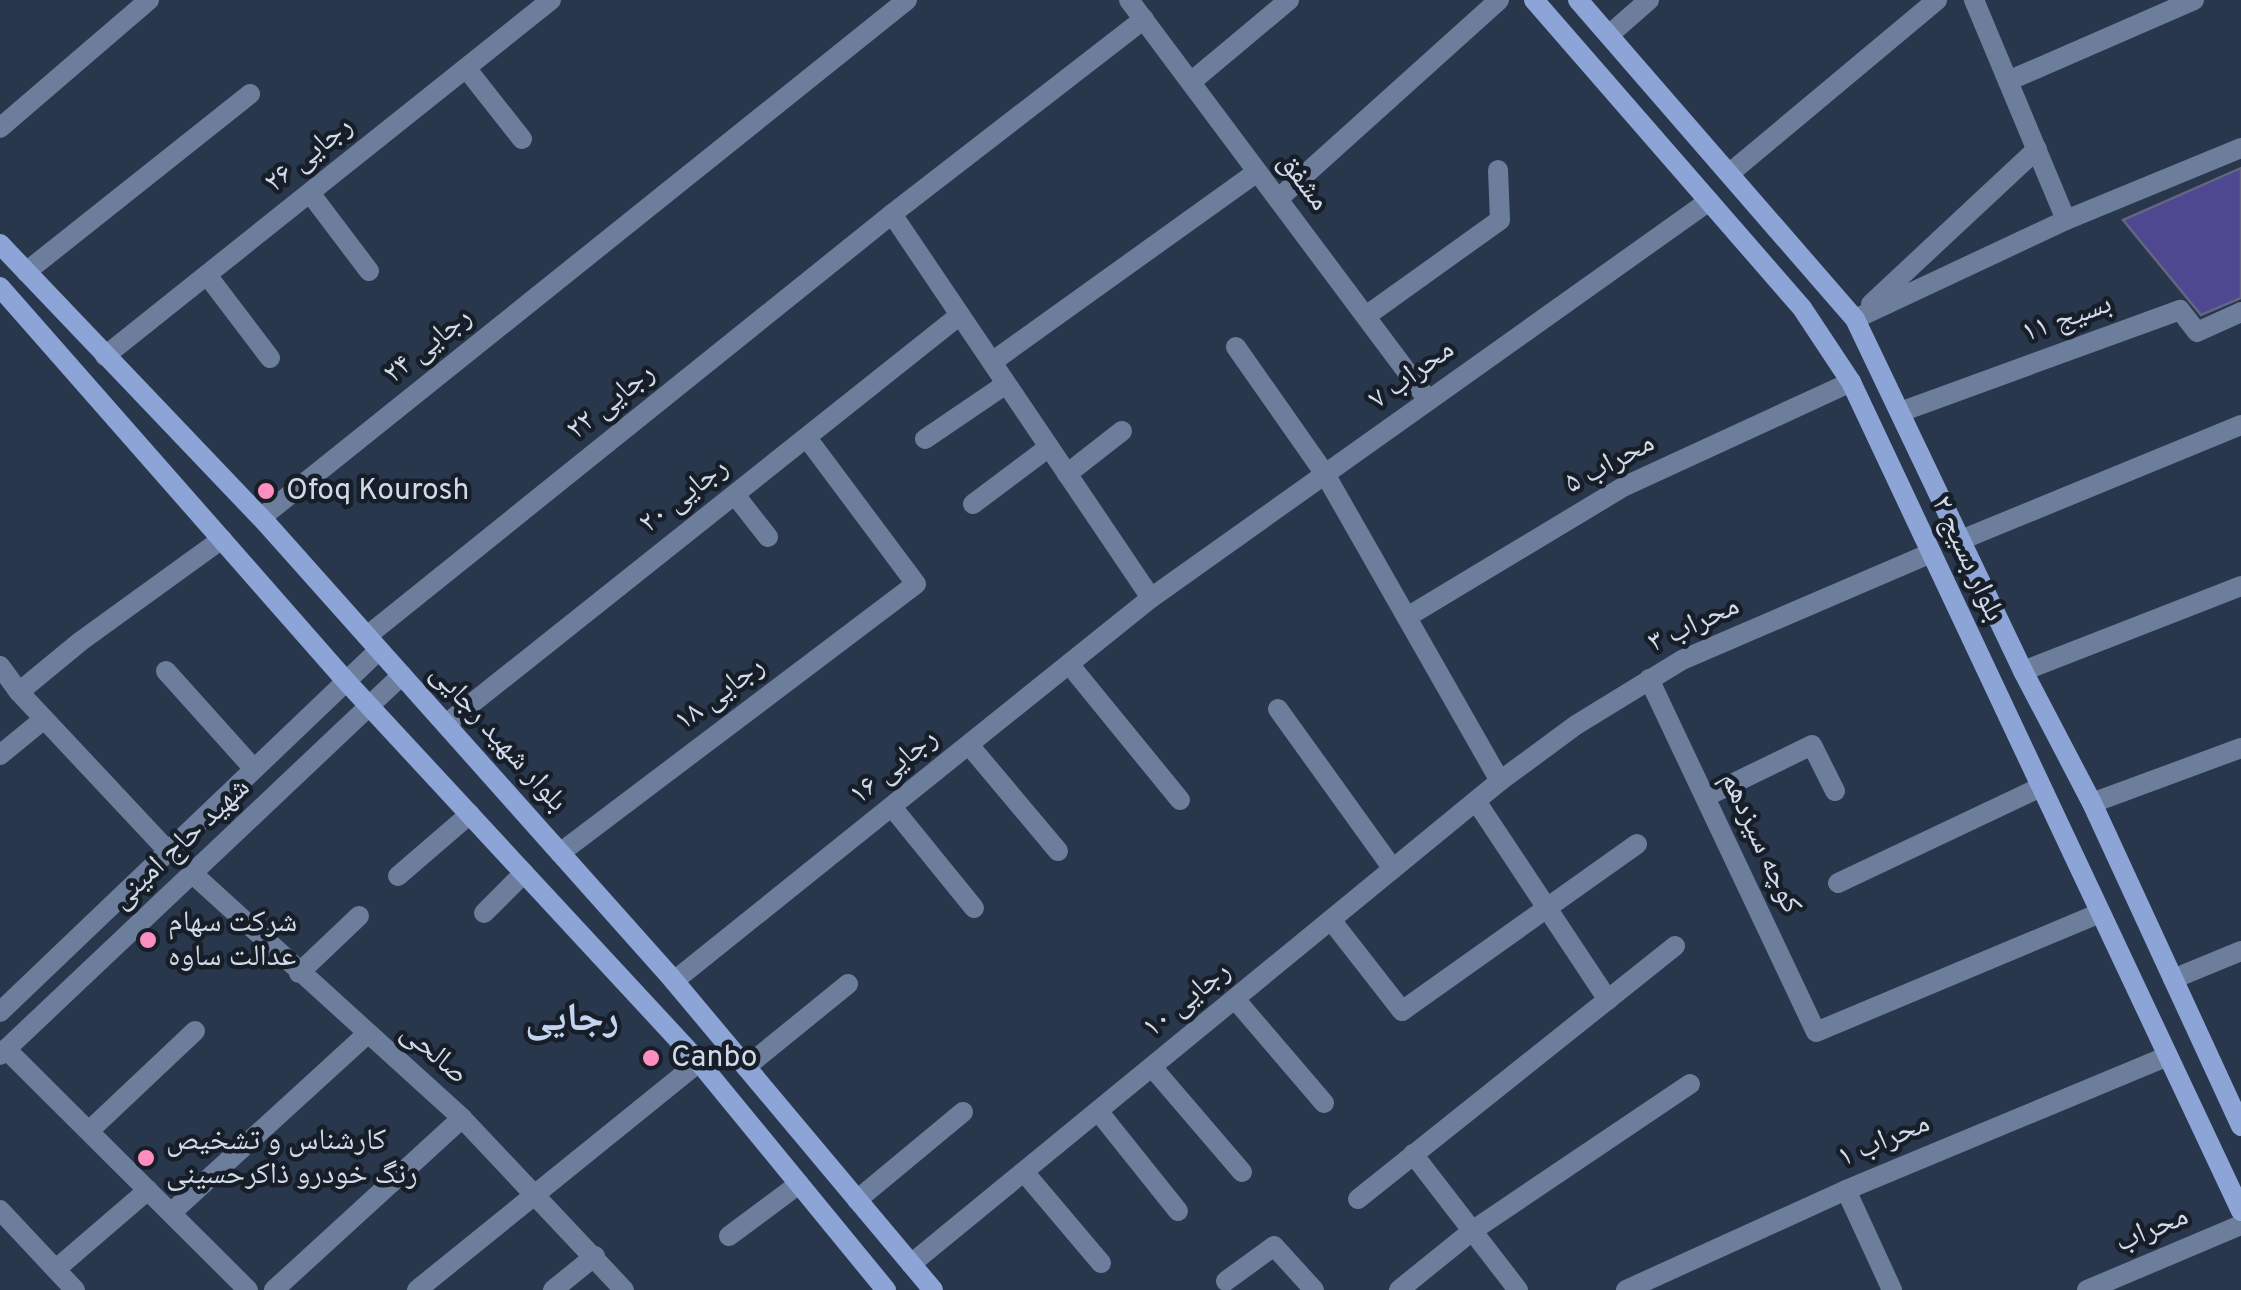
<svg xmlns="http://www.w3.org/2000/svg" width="2241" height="1290" font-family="Overpass,'Noto Naskh Arabic',sans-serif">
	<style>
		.building { fill: #4e4890; stroke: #646580; stroke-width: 2.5 }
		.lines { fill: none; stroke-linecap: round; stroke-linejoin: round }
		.minor { stroke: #6d7d9c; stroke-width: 20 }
		.tertiary { stroke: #6d7d9c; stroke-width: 20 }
		.secondary { stroke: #8ca4d6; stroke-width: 20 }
		.poi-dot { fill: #fd8ebf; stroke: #171e28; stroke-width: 4 }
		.labels { text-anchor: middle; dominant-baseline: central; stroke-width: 9; stroke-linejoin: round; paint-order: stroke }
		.street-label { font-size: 30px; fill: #d1dae8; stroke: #171e28 }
		.poi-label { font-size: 30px; fill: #d1dae8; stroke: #171e28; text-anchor: start }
		.district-label { font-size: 40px; font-weight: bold; fill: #c2d4f0; stroke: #171e28 }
	</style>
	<rect width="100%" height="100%" fill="#28374c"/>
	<path class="building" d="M2241,168V298L2201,315L2123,220Z"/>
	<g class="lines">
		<g class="minor">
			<path d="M1129,0L1428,400"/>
			<path d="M1974,0L2066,220"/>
			<path d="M1609,35L1649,0"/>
			<path d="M466,68L522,139"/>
			<path d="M2008,81L2194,0"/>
			<path d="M1191,82L1289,0"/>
			<path d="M0,128L149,0"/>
			<path d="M1730,173L1937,0"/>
			<path d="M310,193L369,271"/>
			<path d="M1278,199L1499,0"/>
			<path d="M892,214L1151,598"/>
			<path d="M26,272L250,94"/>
			<path d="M207,275L270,358"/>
			<path d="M1871,304L2037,149"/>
			<path d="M1366,316L1500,220L1498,170"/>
			<path d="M1855,319L2066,220L2241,148"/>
			<path d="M1236,347L1325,474L1500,781"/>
			<path d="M105,356L551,0"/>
			<path d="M992,362L1257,172"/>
			<path d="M1903,411L2180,310L2197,332L2241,312"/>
			<path d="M925,439L1006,384"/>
			<path d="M1067,474L1122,431"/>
			<path d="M735,495L768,537"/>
			<path d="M973,504L1049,447"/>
			<path d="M262,517L907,0"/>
			<path d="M1961,540L2241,425"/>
			<path d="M1407,617L1623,487L1851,382"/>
			<path d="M367,636L892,214L1144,19"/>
			<path d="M1069,664L1180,800"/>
			<path d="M0,666L19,692L168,851"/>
			<path d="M166,671L254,769"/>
			<path d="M2023,671L2241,586"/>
			<path d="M1649,679L1816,1032L2100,913"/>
			<path d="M19,692L81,641L222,539"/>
			<path d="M1278,709L1393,869"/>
			<path d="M446,724L960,315"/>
			<path d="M969,745L1058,851"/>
			<path d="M0,755L44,719"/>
			<path d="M1705,797L1812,745L1835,791"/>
			<path d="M1476,801L1608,1000"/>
			<path d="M2092,803L2241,748"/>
			<path d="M892,807L974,908"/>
			<path d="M560,853L916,584L807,438"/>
			<path d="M193,874L462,1118L624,1290"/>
			<path d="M398,876L470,814"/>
			<path d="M1838,883L2041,787"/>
			<path d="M484,913L524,873"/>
			<path d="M1331,920L1402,1011L1637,844"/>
			<path d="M299,973L359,916"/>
			<path d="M2173,979L2241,951"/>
			<path d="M674,981L1151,598L1709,201"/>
			<path d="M1235,999L1324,1103"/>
			<path d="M6,1049L248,1290"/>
			<path d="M746,1067L848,984"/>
			<path d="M1152,1067L1242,1172"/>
			<path d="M1098,1111L1178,1211"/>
			<path d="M89,1131L195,1031"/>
			<path d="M1413,1154L1518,1290"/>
			<path d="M1024,1172L1101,1263"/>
			<path d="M1846,1190L1892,1290"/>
			<path d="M1358,1199L1675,946"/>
			<path d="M857,1200L963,1112"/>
			<path d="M0,1210L75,1290"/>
			<path d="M171,1213L367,1034"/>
			<path d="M729,1236L799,1184"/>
			<path d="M911,1264L1500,781L1576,725L1682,660L1931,553"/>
			<path d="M56,1269L148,1190"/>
			<path d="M1226,1281L1274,1246L1314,1290"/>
			<path d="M274,1290L462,1118"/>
			<path d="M417,1290L699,1062"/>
			<path d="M553,1290L595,1256"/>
			<path d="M1399,1290L1472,1231L1690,1084"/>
			<path d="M1626,1290L1846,1190L2168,1056"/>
		</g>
		<g class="tertiary">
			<path d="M0,1012L379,650"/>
			<path d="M0,1055L402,675"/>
			<path d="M2087,1290L2241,1225"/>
		</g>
		<g class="secondary">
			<path d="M1534,0L1802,308L1851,382L2241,1211"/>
			<path d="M1578,0L1855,319L2023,671L2092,803L2241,1126"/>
			<path d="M0,244L267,524L669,975L933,1290"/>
			<path d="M0,287L346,681L699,1062L886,1290"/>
		</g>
	</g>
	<g class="poi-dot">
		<circle cx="266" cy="491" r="10"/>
		<circle cx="148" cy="940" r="10"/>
		<circle cx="651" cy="1058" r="10"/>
		<circle cx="146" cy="1158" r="10"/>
	</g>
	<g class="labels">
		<g class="street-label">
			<text transform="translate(309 155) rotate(-39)">رجایی ۲۶</text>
			<text transform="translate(1303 182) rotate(53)">مشفق</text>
			<text transform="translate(2067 319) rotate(-20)">۱۱ بسیج</text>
			<text transform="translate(428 346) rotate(-39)">رجایی ۲۴</text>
			<text transform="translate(1412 375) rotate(-36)">محراب ۷</text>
			<text transform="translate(611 402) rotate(-39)">رجایی ۲۲</text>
			<text transform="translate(1610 464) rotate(-28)">محراب ۵</text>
			<text transform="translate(684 496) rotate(-38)">رجایی ۲۰</text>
			<text transform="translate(1967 559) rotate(65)">بلوار بسیج ۲</text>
			<text transform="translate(1694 625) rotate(-25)">محراب ۳</text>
			<text transform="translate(720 694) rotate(-37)">رجایی ۱۸</text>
			<text transform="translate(498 738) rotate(48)">بلوار شهید رجایی</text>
			<text transform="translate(894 767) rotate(-39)">رجایی ۱۶</text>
			<text transform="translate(1760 843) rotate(65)">کوچه سیزدهم</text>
			<text transform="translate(181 844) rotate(-43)">شهید حاج امینی</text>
			<text transform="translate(1187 1000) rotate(-39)">رجایی ۱۰</text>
			<text transform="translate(434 1054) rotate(41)">صالحی</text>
			<text transform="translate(1884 1141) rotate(-23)">محراب ۱</text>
			<text transform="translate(2152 1230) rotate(-23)">محراب</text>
		</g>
		<g class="poi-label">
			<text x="286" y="491">Ofoq Kourosh</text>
			<text x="168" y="923">شرکت سهام<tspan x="168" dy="34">عدالت ساوه</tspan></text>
			<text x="671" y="1058">Canbo</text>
			<text x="166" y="1141">کارشناس و تشخیص<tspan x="166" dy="34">رنگ خودرو ذاکرحسینی</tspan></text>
		</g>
		<g class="district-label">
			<text x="572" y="1020">رجایی</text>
		</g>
	</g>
</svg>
